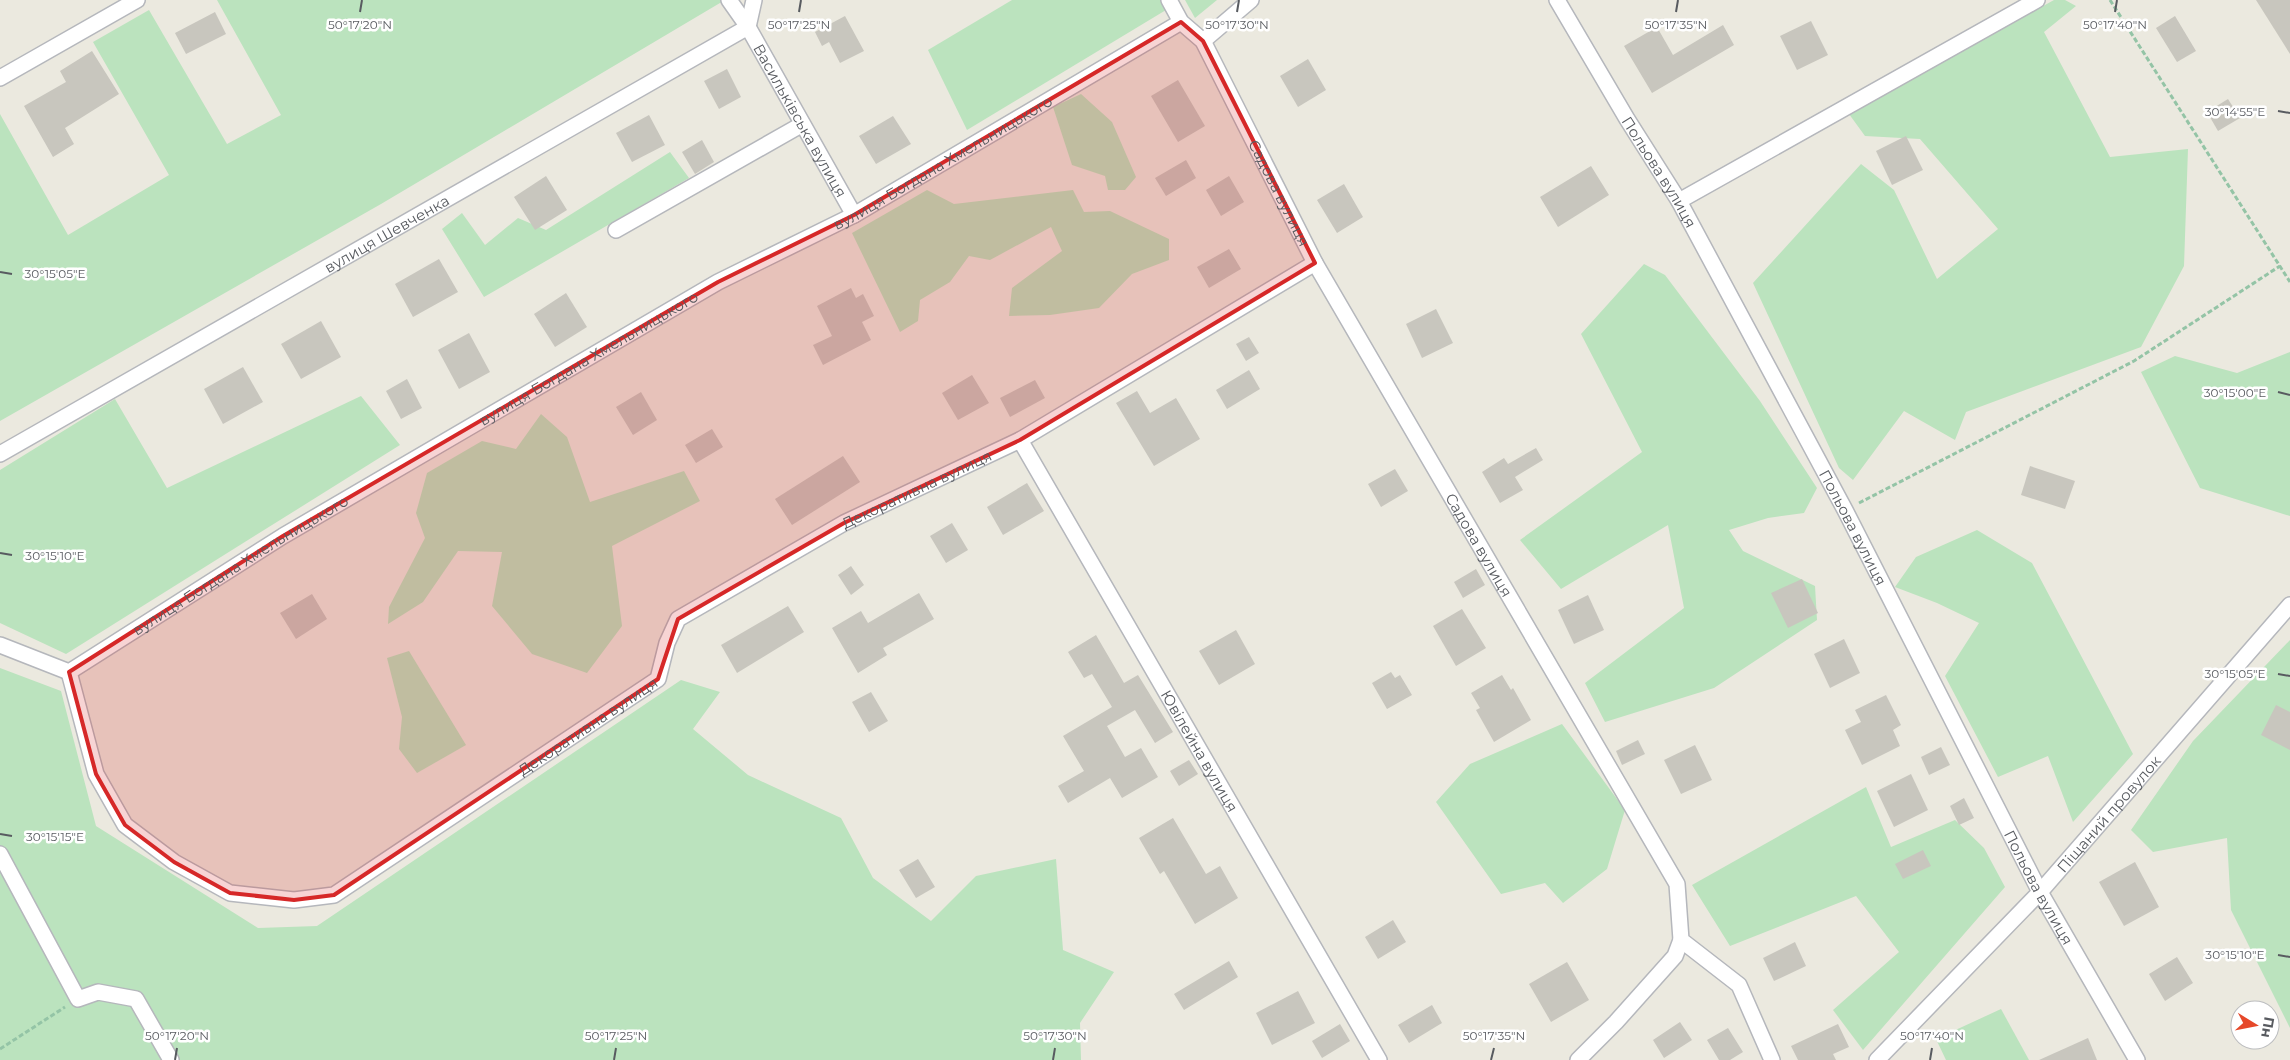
<svg xmlns="http://www.w3.org/2000/svg" width="2290" height="1060" font-family="Montserrat,sans-serif">
	<style>
		.green { fill: #bbe3be }
		.building { fill: #c8c6be }
		.lines { fill: none; stroke-linecap: round; stroke-linejoin: round }
		.minor-casing { stroke: #b5b7bc; stroke-width: 18 }
		.path { stroke: #94c4a6; stroke-width: 3; stroke-dasharray: 5 2.5; stroke-linecap: butt }
		.minor { stroke: #fff; stroke-width: 15 }
		.marked { fill: #d62828; fill-opacity: 0.2; stroke: #d62828; stroke-width: 4; stroke-linejoin: round }
		.ticks { fill: none; stroke: #585b60; stroke-width: 2 }
		.labels { text-anchor: middle; dominant-baseline: central; stroke-width: 5; stroke-linejoin: round; paint-order: stroke }
		.street-label { font-size: 15px; fill: #585b60; stroke: #fff }
		.ticks-label { font-size: 12px; text-anchor: middle; fill: #585b60; stroke: #fff; stroke-width: 5; stroke-linejoin: round; paint-order: stroke }
	</style>
	<rect width="100%" height="100%" fill="#ebe9df"/>
	<g class="green">
		<path d="M217,0H725L381,204L0,421V114L68,235L169,175L93,42L149,10L227,144L281,115Z"/>
		<path d="M1012,0H1161L1166,10L967,130L928,50Z"/>
		<path d="M1185,0H1217L1195,18Z"/>
		<path d="M2054,0H2065L2076,6L2044,32L2110,157L2188,149L2184,266L2141,347L1966,412L1955,440L1904,411L1853,480L1839,468L1753,283L1861,164L1894,190L1937,279L1998,229L1920,139L1865,136L1849,114Z"/>
		<path d="M1081,94L1112,122L1136,177L1125,190H1108L1105,176L1072,165L1053,107Z"/>
		<path d="M670,152L689,178L484,297L442,229L462,213L485,245L518,218L546,230Z"/>
		<path d="M927,190L954,204L1073,190L1084,212L1110,211L1169,239V260L1132,274L1099,308L1050,315L1009,316L1012,288L1062,251L1051,227L990,260L969,256L950,282L920,300L918,321L900,332L852,233Z"/>
		<path d="M1644,264L1665,275L1760,401L1817,488L1804,513L1768,518L1729,530L1743,551L1815,586L1817,620L1714,688L1605,722L1585,683L1684,608L1668,525L1561,589L1520,540L1642,452L1581,334Z"/>
		<path d="M2290,352V516L2200,488L2141,372L2175,356L2237,373Z"/>
		<path d="M361,396L400,445L66,654L0,623V470L115,399L167,488Z"/>
		<path d="M541,414L567,437L590,502L684,471L700,501L612,546L622,626L587,673L532,654L492,606L502,552L458,551L423,602L388,624L389,607L425,538L416,513L427,473L482,441L516,449Z"/>
		<path d="M1977,530L2032,563L2133,754L2073,822L2048,756L1998,777L1945,676L1979,623L1937,603L1895,587L1916,557Z"/>
		<path d="M2290,640V1028L2231,910L2227,838L2153,852L2131,830L2193,741Z"/>
		<path d="M409,651L466,745L417,773L399,749L402,717L387,658Z"/>
		<path d="M0,668L61,691L96,826L258,928L317,926L681,680L720,692L693,729L748,775L841,818L873,878L931,921L976,876L1056,859L1063,950L1114,972L1080,1023L1081,1060H0Z"/>
		<path d="M1562,724L1625,810L1607,869L1563,903L1545,883L1501,894L1436,802L1470,764Z"/>
		<path d="M1866,787L1891,847L1955,820L1984,848L2005,887L1863,1050L1833,1010L1899,952L1856,896L1730,946L1692,885Z"/>
		<path d="M2001,1009L2029,1060H1946L1936,1039Z"/>
	</g>
	<g class="building">
		<path d="M2256,0H2290V54Z"/>
		<path d="M215,12L226,34L186,54L175,33Z"/>
		<path d="M845,16L864,51L840,63L829,42L822,46L815,32Z"/>
		<path d="M2175,16L2196,51L2177,62L2156,28Z"/>
		<path d="M1811,21L1828,55L1797,70L1780,36Z"/>
		<path d="M1723,25L1734,45L1652,93L1624,46L1657,27L1673,55Z"/>
		<path d="M92,51L119,94L65,128L74,144L53,157L24,106L66,82L60,71Z"/>
		<path d="M1308,59L1326,90L1298,107L1280,76Z"/>
		<path d="M727,69L741,97L719,109L704,81Z"/>
		<path d="M1178,80L1205,126L1178,142L1151,96Z"/>
		<path d="M2228,99L2240,118L2218,131L2207,112Z"/>
		<path d="M649,115L665,145L632,162L616,133Z"/>
		<path d="M893,116L911,144L876,164L859,136Z"/>
		<path d="M1906,136L1923,170L1892,185L1876,151Z"/>
		<path d="M702,140L714,162L695,174L682,152Z"/>
		<path d="M1186,160L1196,178L1166,196L1155,178Z"/>
		<path d="M1591,166L1609,195L1558,227L1540,197Z"/>
		<path d="M546,176L567,210L535,230L514,197Z"/>
		<path d="M1229,176L1244,202L1221,216L1206,190Z"/>
		<path d="M1344,184L1363,217L1337,233L1317,200Z"/>
		<path d="M1229,249L1241,269L1209,288L1197,267Z"/>
		<path d="M439,259L458,292L413,317L395,284Z"/>
		<path d="M851,288L856,298L863,294L874,316L862,322L871,340L823,365L813,345L832,336L817,306Z"/>
		<path d="M566,293L587,327L555,347L534,314Z"/>
		<path d="M1436,309L1453,343L1422,358L1406,324Z"/>
		<path d="M321,321L341,357L301,379L281,344Z"/>
		<path d="M469,333L490,372L459,389L438,350Z"/>
		<path d="M1249,337L1259,353L1246,361L1236,344Z"/>
		<path d="M243,367L263,402L223,424L204,389Z"/>
		<path d="M1249,370L1260,389L1227,409L1216,390Z"/>
		<path d="M972,375L989,403L958,420L942,393Z"/>
		<path d="M407,379L422,408L401,419L386,391Z"/>
		<path d="M1035,380L1045,398L1010,417L1000,398Z"/>
		<path d="M1137,391L1150,413L1176,398L1200,439L1154,466L1116,403Z"/>
		<path d="M641,392L657,420L633,435L616,407Z"/>
		<path d="M712,429L723,447L696,463L685,445Z"/>
		<path d="M1536,448L1543,460L1515,477L1523,490L1500,503L1482,472L1504,458L1508,464Z"/>
		<path d="M843,456L860,482L792,525L775,499Z"/>
		<path d="M2030,466L2075,481L2065,509L2021,495Z"/>
		<path d="M1395,469L1408,491L1381,507L1368,484Z"/>
		<path d="M1027,483L1044,511L1003,535L987,507Z"/>
		<path d="M952,523L968,550L946,563L930,536Z"/>
		<path d="M851,566L864,585L851,595L838,575Z"/>
		<path d="M1476,569L1485,585L1463,598L1454,582Z"/>
		<path d="M1802,579L1818,613L1788,628L1771,593Z"/>
		<path d="M919,593L934,619L883,648L887,655L858,673L832,628L861,611L868,623Z"/>
		<path d="M312,594L327,619L296,639L280,613Z"/>
		<path d="M1588,595L1604,630L1574,644L1558,610Z"/>
		<path d="M788,606L804,632L737,673L721,645Z"/>
		<path d="M1462,609L1486,648L1456,666L1433,626Z"/>
		<path d="M1236,630L1255,664L1219,685L1199,651Z"/>
		<path d="M1096,635L1124,683L1138,675L1173,732L1155,743L1135,710L1107,726L1125,757L1141,748L1158,777L1122,798L1110,778L1068,803L1058,786L1084,771L1063,736L1112,707L1092,674L1084,678L1068,652Z"/>
		<path d="M1844,639L1860,673L1830,688L1814,654Z"/>
		<path d="M1391,672L1395,678L1400,675L1412,695L1387,709L1372,683Z"/>
		<path d="M1502,675L1511,690L1513,688L1531,720L1494,742L1476,710L1480,708L1471,693Z"/>
		<path d="M871,692L888,721L869,732L852,702Z"/>
		<path d="M1886,695L1901,725L1893,730L1900,746L1862,765L1845,730L1861,722L1855,710Z"/>
		<path d="M2276,705L2290,712V750L2261,735Z"/>
		<path d="M1638,740L1645,754L1622,765L1616,751Z"/>
		<path d="M1695,745L1712,780L1681,794L1664,760Z"/>
		<path d="M1941,747L1950,765L1929,775L1921,757Z"/>
		<path d="M1189,760L1198,774L1179,786L1170,771Z"/>
		<path d="M1911,774L1928,810L1894,827L1877,791Z"/>
		<path d="M1964,798L1974,818L1959,825L1950,806Z"/>
		<path d="M1173,818L1206,874L1220,866L1238,898L1195,924L1164,871L1160,874L1139,838Z"/>
		<path d="M1923,850L1931,866L1903,879L1895,864Z"/>
		<path d="M918,859L935,887L916,898L899,870Z"/>
		<path d="M2135,862L2159,907L2124,926L2099,882Z"/>
		<path d="M1393,920L1406,942L1378,959L1365,937Z"/>
		<path d="M1795,942L1806,966L1774,981L1763,958Z"/>
		<path d="M2177,957L2193,983L2165,1001L2149,974Z"/>
		<path d="M1229,961L1238,977L1184,1010L1174,994Z"/>
		<path d="M1567,962L1589,1000L1551,1022L1529,984Z"/>
		<path d="M1298,991L1315,1023L1272,1045L1256,1013Z"/>
		<path d="M1432,1005L1442,1023L1409,1043L1398,1025Z"/>
		<path d="M1680,1022L1692,1040L1664,1058L1653,1040Z"/>
		<path d="M1340,1024L1350,1041L1322,1058L1312,1041Z"/>
		<path d="M1838,1024L1849,1047L1833,1054L1836,1060H1798L1791,1046Z"/>
		<path d="M1728,1028L1743,1052L1730,1060H1719L1707,1040Z"/>
		<path d="M2088,1038L2097,1060H2039Z"/>
	</g>
	<g class="lines">
		<defs>
			<g id="minor">
				<path id="s1" d="M729,0L748,27L854,215"/>
				<path id="s2" d="M1169,0L1181,22L1203,41L1315,263L1677,884L1681,940L1739,985L1772,1060"/>
				<path id="s3" d="M1557,0L1627,119L1679,201L1845,510L2040,892L2137,1060"/>
				<path d="M1203,41L1251,0"/>
				<path d="M0,78L137,0"/>
				<path d="M1679,201L2037,0"/>
				<path d="M616,230L801,125"/>
				<path id="s4" d="M1020,440L1379,1060"/>
				<path id="s5" d="M0,454L748,27L754,0"/>
				<path id="s6" d="M0,645L69,672L283,536L718,282L854,215L1181,22"/>
				<path id="s7" d="M69,672L96,774L125,825L174,862L230,893L294,900L334,895L658,679L667,643L678,619L844,523L1020,440L1315,263"/>
				<path d="M0,854L78,999L98,992L136,999L171,1060"/>
				<path d="M1578,1060L1616,1022L1675,956L1681,940"/>
				<path id="s8" d="M1877,1060L2040,892L2290,605"/>
			</g>
		</defs>
		<use href="#minor" class="minor-casing"/>
		<g class="path">
			<path d="M2110,0L2290,282"/>
			<path d="M1859,503L2134,361L2280,266"/>
			<path d="M0,1049L65,1007"/>
		</g>
		<use href="#minor" class="minor"/>
	</g>
	<path class="marked" d="M1181,22L1203,41L1315,263L1020,440L844,523L678,619L658,679L334,895L294,900L230,893L174,862L125,825L96,774L69,672L283,536L718,282L854,215Z"/>
	<path class="ticks" d="M360,12L362,0M799,12L801,0M1237,12L1239,0M1676,12L1678,0M2115,12L2117,0M2278,111L2290,113M0,272L12,274M2278,392L2290,395M0,553L12,555M2278,674L2290,676M0,834L12,836M2278,955L2290,957M175,1060L177,1048M614,1060L616,1048M1053,1060L1055,1048M1491,1060L1494,1048M1930,1060L1932,1048"/>
	<g class="labels">
		<g class="street-label">
			<text stroke="none"><textPath href="#s1" startOffset="140">Васильківська вулиця</textPath></text>
			<text stroke="none"><textPath href="#s6" startOffset="1086">вулиця Богдана Хмельницького</textPath></text>
			<text stroke="none"><textPath href="#s3" startOffset="200">Польова вулиця</textPath></text>
			<text stroke="none"><textPath href="#s2" startOffset="224">Садова вулиця</textPath></text>
			<text stroke="none"><textPath href="#s5" startOffset="445">вулиця Шевченка</textPath></text>
			<text stroke="none"><textPath href="#s6" startOffset="681">вулиця Богдана Хмельницького</textPath></text>
			<text stroke="none"><textPath href="#s7" startOffset="1119">Декоративна вулиця</textPath></text>
			<text stroke="none"><textPath href="#s3" startOffset="605">Польова вулиця</textPath></text>
			<text stroke="none"><textPath href="#s2" startOffset="629">Садова вулиця</textPath></text>
			<text stroke="none"><textPath href="#s6" startOffset="276">вулиця Богдана Хмельницького</textPath></text>
			<text stroke="none"><textPath href="#s7" startOffset="699">Декоративна вулиця</textPath></text>
			<text stroke="none"><textPath href="#s4" startOffset="359">Ювілейна вулиця</textPath></text>
			<text stroke="none"><textPath href="#s8" startOffset="338">Піщаний провулок</textPath></text>
			<text stroke="none"><textPath href="#s3" startOffset="1010">Польова вулиця</textPath></text>
		</g>
	</g>
	<g class="ticks-label">
		<text x="360" y="29">50°17'20"N</text>
		<text x="799" y="29">50°17'25"N</text>
		<text x="1237" y="29">50°17'30"N</text>
		<text x="1676" y="29">50°17'35"N</text>
		<text x="2115" y="29">50°17'40"N</text>
		<text x="2235" y="116">30°14'55"E</text>
		<text x="55" y="278">30°15'05"E</text>
		<text x="2235" y="397">30°15'00"E</text>
		<text x="55" y="560">30°15'10"E</text>
		<text x="2235" y="678">30°15'05"E</text>
		<text x="55" y="841">30°15'15"E</text>
		<text x="2235" y="959">30°15'10"E</text>
		<text x="177" y="1040">50°17'20"N</text>
		<text x="616" y="1040">50°17'25"N</text>
		<text x="1055" y="1040">50°17'30"N</text>
		<text x="1494" y="1040">50°17'35"N</text>
		<text x="1932" y="1040">50°17'40"N</text>
	</g>
	<g transform="translate(2255 1025) rotate(100)"><circle r="24" fill="#ffffff" stroke="#bcbdbf"/>
	<path d="M0-4L9 19L0 12L-9 19Z" fill="#e6482a"/>
	<text y="-8" font-size="14" font-weight="bold" text-anchor="middle" fill="#585b60">Пн</text>
	</g>
</svg>
